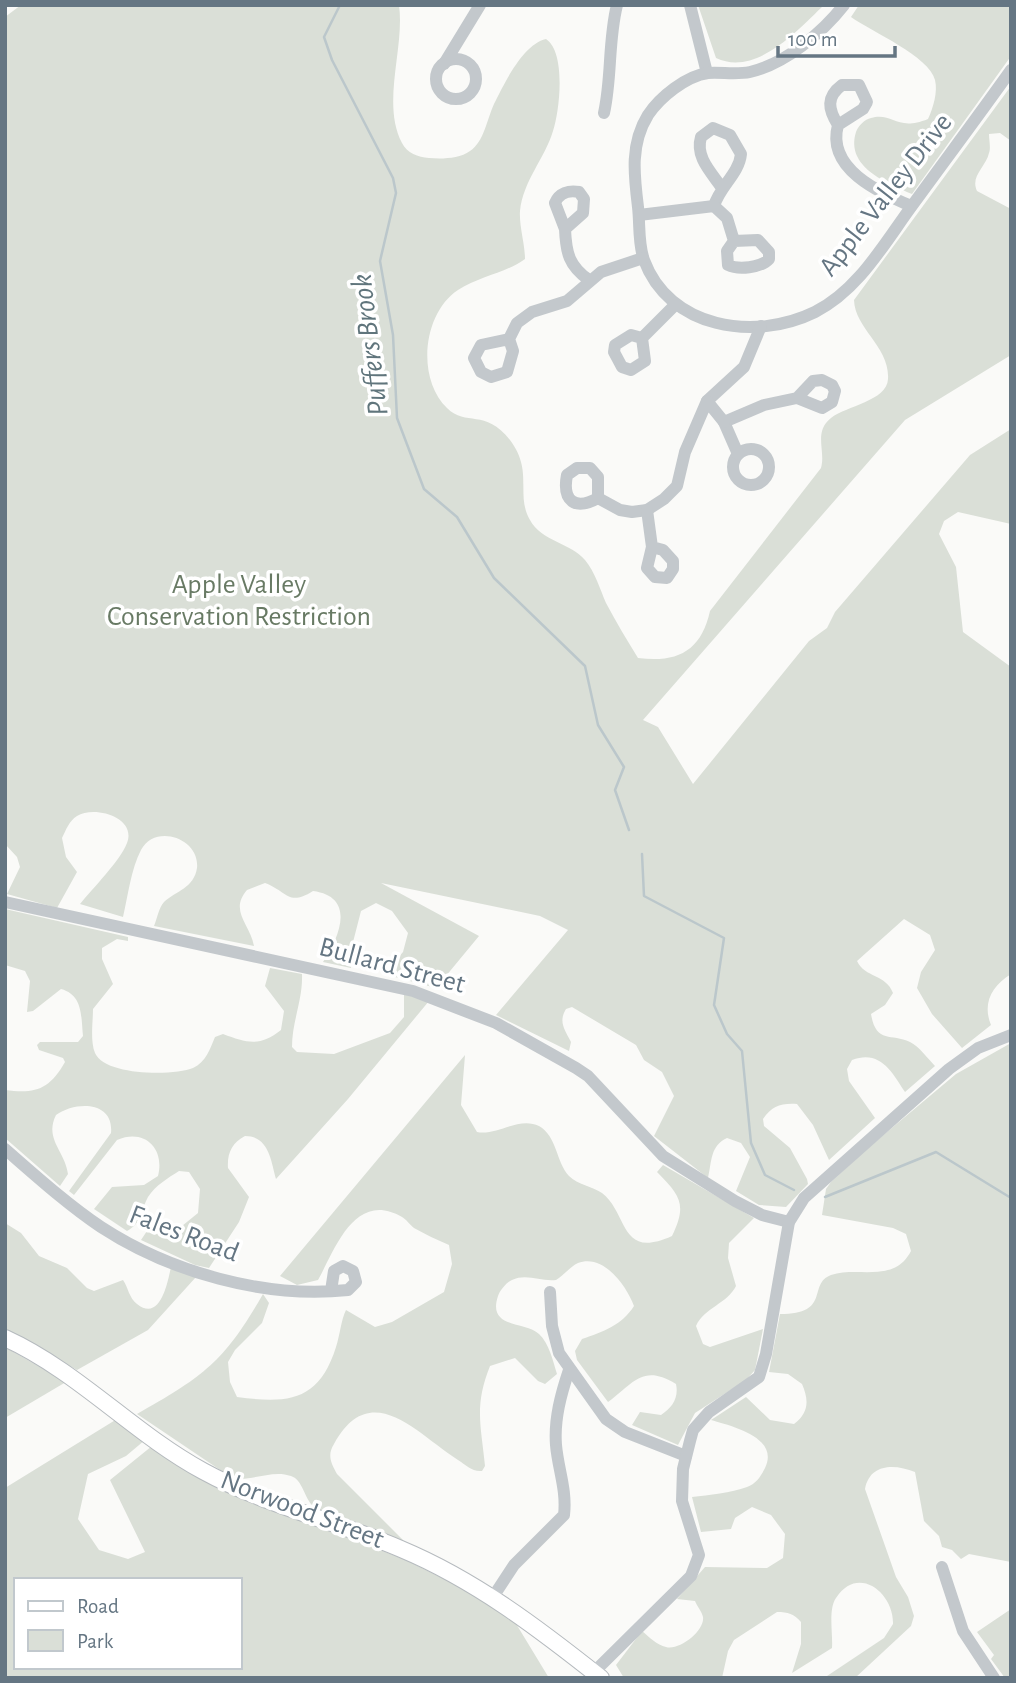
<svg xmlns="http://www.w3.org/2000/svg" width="1016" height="1683" font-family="'Alegreya Sans',sans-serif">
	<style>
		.green { fill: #dadfd7; fill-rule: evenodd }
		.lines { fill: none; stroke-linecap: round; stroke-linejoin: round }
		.stream { stroke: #bbc7cb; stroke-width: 2.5 }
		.major-casing { stroke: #b5babe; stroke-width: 18 }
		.minor { stroke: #c3c8cc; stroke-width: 12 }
		.major { stroke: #fff; stroke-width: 16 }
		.labels { text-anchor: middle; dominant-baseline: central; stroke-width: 7; stroke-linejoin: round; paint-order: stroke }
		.street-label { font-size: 28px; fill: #657683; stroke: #fff }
		.park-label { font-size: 28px; fill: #687a64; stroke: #fff }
		.water-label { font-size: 30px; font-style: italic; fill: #60757c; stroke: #fff }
	</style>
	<rect width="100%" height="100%" fill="#fafaf8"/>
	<g class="green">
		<path d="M21,5H399C405,48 381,103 402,143C407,153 418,157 429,158C441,159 459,159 470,151C484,142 487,119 494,104C504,84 523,44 546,39C566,52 560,110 553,131C545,158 523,181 520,211C519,226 525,244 525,259C506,273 480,276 458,290C423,313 416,378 447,408C466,427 485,408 510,440C534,472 515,494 530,520C541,541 571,543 585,560C595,572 600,589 606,603C616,622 627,640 638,658C678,663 701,651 710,611L821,468C826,451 813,432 831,418C846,406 887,401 888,379C890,347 855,329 854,300L1011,86V141L1000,133L989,134C989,140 991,148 989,153C986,167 970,176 977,191L1011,209V355L905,420L643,720L658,727L693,784L809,641L827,628L835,612L970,455L1011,429V524L958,512L944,521L939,534L956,567L963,632L1011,667V974C992,986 982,1003 991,1025L962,1048L932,1014L917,988L921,972L935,950L930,935L904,919L857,961C865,978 886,974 893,993L885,1005L871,1014C876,1044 891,1033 910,1042C919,1046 928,1059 935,1066L905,1092C892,1072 880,1049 852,1060L847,1069L849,1081L875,1118L829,1160L813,1125L797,1104C781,1103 772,1106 763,1119L764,1126L790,1148L807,1179L808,1184L786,1207L759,1205L736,1191L750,1157L741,1143L727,1138C710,1146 712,1161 708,1178L654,1136L674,1096L662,1072L644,1060L636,1045L572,1007L566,1009C558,1022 565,1030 571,1042L569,1051L496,1015L568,930L540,916L381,883L479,936L436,988L384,974L403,952L408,933L392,911L376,903L361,911L352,946L351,968L323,962C339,938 357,897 313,891C288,907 287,891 265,883L247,890C229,911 250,924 254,946L154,926C157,919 159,907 164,902C176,891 194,888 197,868C200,838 155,823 141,850C131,869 128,896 123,917L80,904C93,888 120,861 127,843C137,817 94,805 77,816C69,821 66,830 62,838L66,857L77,872L57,908L7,894L20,867L17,857L5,844V17Z"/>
		<path d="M698,5H824C798,30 756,77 716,58Z"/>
		<path d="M859,5H1011V56L912,194C887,183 845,167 856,132C858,126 865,119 871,118C893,112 896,132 928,119C933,108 938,92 935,80C929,56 872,32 851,17Z"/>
		<path d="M5,909L128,937V941L117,939L102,948V959L113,984L93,1009C93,1022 90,1041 95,1053C105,1076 174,1076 193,1068C206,1062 210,1049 215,1037L223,1034C247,1043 260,1047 281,1030L284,1011L265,986L270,968L302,974C303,1000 292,1021 292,1047L297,1052L334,1054L390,1033L404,1017V994L429,1001L348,1099L276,1179C271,1161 269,1136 245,1136C232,1143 227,1153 228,1168L249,1197L239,1222L209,1268L195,1265L141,1240L149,1228L182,1226L198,1213L200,1189L189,1172L179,1171C168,1178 156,1185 148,1197C141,1210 142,1223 127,1231L94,1209L112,1187L144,1185L158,1176C165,1149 145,1128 117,1140L74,1195L69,1191L111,1133C114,1101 76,1101 56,1115C44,1139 65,1151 68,1174L60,1186L5,1138V1090C35,1094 49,1090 65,1062L63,1058L39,1050L37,1045L40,1042H78L83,1036C81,1016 83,995 61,989L33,1011L27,1012L30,981L25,971L5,965Z"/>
		<path d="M1011,1043V1562L969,1554L961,1559L952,1550L942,1547L939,1536L924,1521L915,1472C895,1464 870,1463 865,1489L896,1577L908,1597L914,1616L911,1626L855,1678H824L884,1638L893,1624C894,1593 858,1564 836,1598C828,1609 833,1634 832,1648L792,1673L801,1644V1622C794,1614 788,1612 777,1612L734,1640L728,1651L722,1678H624L616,1665L642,1631C649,1637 657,1645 666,1647C679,1651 705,1631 703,1617C702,1612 697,1606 695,1601L677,1599L705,1567L767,1568L783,1558L785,1534L771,1515L752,1507L735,1518L731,1529L701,1532L692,1497C709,1495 731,1493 747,1487C756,1484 761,1476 765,1468C780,1437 731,1426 711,1420L746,1397L770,1420L794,1424C809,1413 809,1400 802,1384L788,1374L769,1372L780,1314C832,1314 807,1284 831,1275C858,1266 894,1284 911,1251L906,1234L893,1228L822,1215L826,1189L831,1182L868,1148L956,1074Z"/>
		<path d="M465,1055L461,1105L477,1132C497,1136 519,1116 539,1126C557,1136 556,1162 569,1176C578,1185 592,1186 602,1193C629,1214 619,1260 672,1236C687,1205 681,1196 657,1172L663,1165L754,1218L729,1243L728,1258L736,1286C727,1304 705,1307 696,1326L703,1344L710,1347L763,1329L755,1370L746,1380L695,1413L678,1445L632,1425L640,1412L661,1415C672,1408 679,1398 676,1384C642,1363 633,1384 608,1402L577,1360L575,1351L582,1339C603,1332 622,1325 634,1306C627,1287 604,1253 578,1263C571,1266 563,1276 556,1280C541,1282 527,1273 512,1280C507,1282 500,1290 498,1296C487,1329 525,1321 539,1334C549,1343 553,1361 557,1374L545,1384L538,1381L515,1358L490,1366C474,1406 481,1425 485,1466L482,1471C472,1472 466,1465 458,1460C417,1434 371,1377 334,1444C327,1455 331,1463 337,1474L404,1541C387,1535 323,1516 313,1506C304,1498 303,1480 291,1476C272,1469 252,1482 232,1478L137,1414C204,1376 224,1362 263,1294L269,1303L262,1323L235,1350L228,1362L230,1382L237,1397C289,1404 319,1401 336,1347C340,1335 341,1320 346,1310L375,1327L392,1322L444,1292L452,1264L449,1245C437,1240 425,1234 414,1228C410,1225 406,1219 402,1217C354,1189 334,1252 318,1280L297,1285L280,1276Z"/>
		<path d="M5,1223L21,1233L39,1256L67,1268L87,1288L94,1291L123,1280C128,1287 129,1298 137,1304C161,1323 168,1280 171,1267L196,1277L148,1330L77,1370L5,1330Z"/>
		<path d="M5,1347L66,1382L5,1418Z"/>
		<path d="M117,1419L145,1440L126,1456L88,1474L78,1519L99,1550L128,1559L145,1552L110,1480L152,1446L214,1486L406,1560L458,1586L515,1622L549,1678H5V1488ZM16,1580H240V1667H16Z"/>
		<path d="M1011,1609V1678H1005L991,1659L994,1655L977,1632Z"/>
	</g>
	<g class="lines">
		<g class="stream">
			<path d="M340,5L324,37L332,60L393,178L396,193L380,261L393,335L397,418L424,489L457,517L494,578L585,666L598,725L624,767L615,790L629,830"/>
			<path d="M642,854L644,896L724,938L714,1005L727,1034L742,1051L751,1143L765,1175L794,1190"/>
			<path d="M825,1197L936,1152L1011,1198"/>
		</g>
		<defs>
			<path id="major" d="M5,1338C79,1372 133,1433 203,1471C265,1505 336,1521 401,1549C475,1580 538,1628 601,1678"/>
		</defs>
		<use href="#major" class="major-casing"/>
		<g class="minor">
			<path d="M690,5L707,73"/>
			<path d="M844,5C822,33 785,64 750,72C736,75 722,72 708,73C686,76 660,97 648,115C630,144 634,175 638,207C640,224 638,244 644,260C669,328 754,342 815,312C859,290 885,242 914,203C946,159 979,115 1011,70"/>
			<circle cx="456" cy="79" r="20"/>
			<path d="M444,64L480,5"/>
			<path d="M604,113C612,77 608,41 617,5"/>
			<path d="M838,125C828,109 826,97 842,85H859L867,102L863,109L838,125C826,169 879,192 911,206"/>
			<path d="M714,206C720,186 739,174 741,154L730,135L713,128L701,137C695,157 711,172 722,188"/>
			<path d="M639,215L714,206L727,218L734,241L727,251L728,265C738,270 761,268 769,259V252L758,240L734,241"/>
			<path d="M565,229L555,203C559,193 569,190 579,192L584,199L583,213L565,229C566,253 569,266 589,280"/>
			<path d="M642,338L631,335L615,345L614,352L622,367L631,370L645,361L642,338L675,305"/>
			<path d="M509,339L513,351L507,372L491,377L481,372L474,358L481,345L509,339L517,323L532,312L567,301L601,272L643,258"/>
			<path d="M707,401L744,367L761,326"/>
			<circle cx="751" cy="467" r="18"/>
			<path d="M738,454L724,422L764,405L797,398L813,381L822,380L832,385L835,391L832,402L822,408L797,398"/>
			<path d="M598,498V477L590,468H577L567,475C562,501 575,511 598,498L620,510L632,512L647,510L664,499L677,486L685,452L707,401L724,422"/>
			<path d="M647,510L652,547L647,568L655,577L667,578L673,569V561L663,550L652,547"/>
			<path d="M5,902L413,991L496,1023L576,1068L588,1076L663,1156L735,1201L762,1215L789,1222"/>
			<path d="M5,1149C36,1176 67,1204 101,1227C170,1272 265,1299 348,1290L356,1282L353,1271L343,1266L334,1271L331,1291"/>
			<path d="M550,1292L552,1326L559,1353L606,1419L625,1432L686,1456"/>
			<path d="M942,1567L963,1631L994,1678"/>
			<path d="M493,1597L514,1565L564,1515C567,1490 558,1469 556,1445C554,1419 561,1394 569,1370"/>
			<path d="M594,1672L691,1576L699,1555L682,1501L683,1469L690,1441L693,1430L709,1412L759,1377L766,1354L789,1222L804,1198L949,1069L978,1048L1011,1035"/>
		</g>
		<use href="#major" class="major"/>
	</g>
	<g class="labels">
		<g class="street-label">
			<text transform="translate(886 195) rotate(-52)">Apple Valley Drive</text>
			<text transform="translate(392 966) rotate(15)">Bullard Street</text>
			<text transform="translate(184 1234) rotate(21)">Fales Road</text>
			<text transform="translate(302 1510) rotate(21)">Norwood Street</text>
		</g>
		<g class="park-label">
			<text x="239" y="585">Apple Valley<tspan x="239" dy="32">Conservation Restriction</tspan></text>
		</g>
		<g class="water-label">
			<text transform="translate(370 345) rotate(-97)">Puffers Brook</text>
		</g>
	</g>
	<rect width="1016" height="1683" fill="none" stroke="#657683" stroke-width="14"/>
	<rect x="14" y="1578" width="228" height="91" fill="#ffffff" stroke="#c1c8cd" stroke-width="2"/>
	<rect x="28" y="1601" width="35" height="10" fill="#ffffff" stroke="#c1c8cd" stroke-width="2"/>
	<text x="77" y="1613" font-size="21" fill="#657683">Road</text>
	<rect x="28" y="1630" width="35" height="21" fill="#dadfd7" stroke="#c1c8cd" stroke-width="2"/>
	<text x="77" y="1648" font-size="21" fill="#657683">Park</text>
	<path d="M778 46v10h117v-10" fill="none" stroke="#657683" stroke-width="3.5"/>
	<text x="788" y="46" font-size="21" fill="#657683" stroke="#ffffff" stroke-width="5" paint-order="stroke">100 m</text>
</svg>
